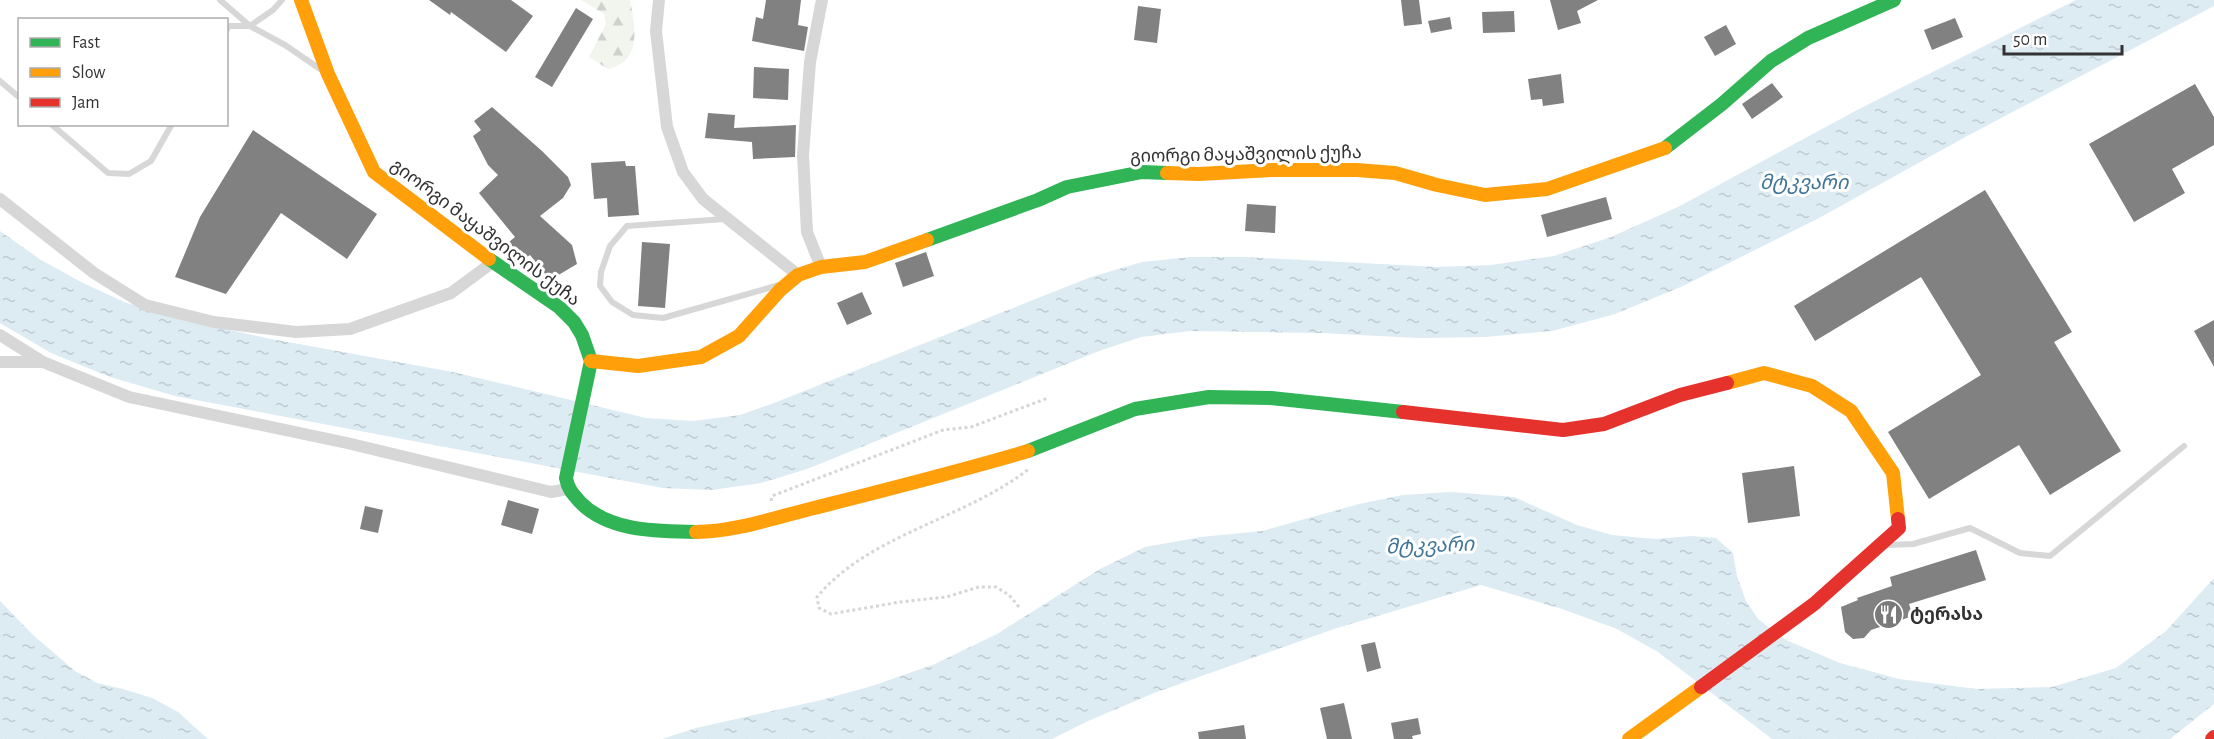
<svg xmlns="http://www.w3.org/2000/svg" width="2214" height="739" font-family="'Alegreya Sans','Noto Sans Georgian',sans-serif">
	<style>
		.forest { fill: url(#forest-firs) }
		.water { fill: url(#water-ripples) }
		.building { fill: #818181 }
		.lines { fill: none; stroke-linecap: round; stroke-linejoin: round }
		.path { stroke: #d6d6d6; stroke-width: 3; stroke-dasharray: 3 3; stroke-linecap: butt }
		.lane { stroke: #d7d7d7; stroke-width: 6 }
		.street { stroke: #d7d7d7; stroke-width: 12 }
		.fast { stroke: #30b455; stroke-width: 14 }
		.slow { stroke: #ff9f0a; stroke-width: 14 }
		.jam { stroke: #e5322d; stroke-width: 14 }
		.labels { text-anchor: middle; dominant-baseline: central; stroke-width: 6; stroke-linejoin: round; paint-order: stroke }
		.street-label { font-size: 18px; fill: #333; stroke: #fff }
		.poi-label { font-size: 18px; font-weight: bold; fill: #333; stroke: #fff; text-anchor: start }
		.water-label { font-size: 20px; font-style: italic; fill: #3f7597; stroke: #fff }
	</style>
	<defs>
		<pattern id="forest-firs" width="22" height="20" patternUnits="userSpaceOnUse" patternTransform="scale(1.5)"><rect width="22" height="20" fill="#f1f5ed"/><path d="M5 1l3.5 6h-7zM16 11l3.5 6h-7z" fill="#cfd2cc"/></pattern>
		<pattern id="water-ripples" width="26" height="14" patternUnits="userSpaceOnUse" patternTransform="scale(1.5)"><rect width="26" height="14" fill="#ddebf3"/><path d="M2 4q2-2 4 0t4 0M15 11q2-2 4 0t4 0" fill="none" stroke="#becad1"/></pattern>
	</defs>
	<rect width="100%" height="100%" fill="#fff"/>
	<path class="forest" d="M581,0H630C635,26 643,61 608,69L589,57L606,24L604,14Z"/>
	<g class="water">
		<path d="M2076,0H2214V6L1969,135L1819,218L1683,286L1615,314L1552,331L1485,337L1418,338L1320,333L1190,331L1141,337L1099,351L807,469L761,483L711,490L663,488L175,396L110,377L51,353L0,323V231L41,260L81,282L124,302L183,320L271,339L453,372L646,418L693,421L740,415L774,403L1091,277L1142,262L1191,257H1244L1437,267L1491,265L1554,256L1611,237L1678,207L1859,109Z"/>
		<path d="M1451,492L1514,497L1577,525L1612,535L1655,539L1691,536L1716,538L1733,553L1737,576L1746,601L1758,619L1786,640L1840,663L1899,679L1977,689L2052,687L2116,668L2166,631L2214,578V704L2170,739H1772L1658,652L1617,629L1562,609L1481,585L1334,629L1154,693L1088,721L1052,739H662L696,728L821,700L872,686L935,664L997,634L1100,569L1145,547L1201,537L1262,531L1359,504L1403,495Z"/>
		<path d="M0,601L33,635L75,671L97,683L123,689L152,698L178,712L208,739H0Z"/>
	</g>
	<g class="building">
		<path d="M429,0H511L533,16L506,52L451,12L450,15Z"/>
		<path d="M766,0H801L798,25L808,27L804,51L752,41L756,17L763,19Z"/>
		<path d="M1401,0H1419L1422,24L1404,26Z"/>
		<path d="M1550,0H1598L1577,11L1581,23L1558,30Z"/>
		<path d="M1138,6L1161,9L1157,43L1134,40Z"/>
		<path d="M576,8L593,19L552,87L535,77Z"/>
		<path d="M1514,11L1515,32L1483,33L1482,12Z"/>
		<path d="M1450,17L1452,29L1431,33L1428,21Z"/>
		<path d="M1955,18L1963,37L1932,50L1924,30Z"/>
		<path d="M1726,25L1736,44L1715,56L1704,37Z"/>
		<path d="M754,67L789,69L788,100L753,98Z"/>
		<path d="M1561,74L1564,103L1543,106L1542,99L1531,100L1528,79Z"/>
		<path d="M1772,83L1783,97L1752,119L1742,104Z"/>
		<path d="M2195,84L2214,117V145L2172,169L2185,193L2134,222L2089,144Z"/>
		<path d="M492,107L542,151L568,177L571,185L563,198L540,216L572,245L577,264L550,280L530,255L523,260L509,242L515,237L479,193L498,175L488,165L473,136L481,130L474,121Z"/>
		<path d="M708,113L735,115L734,128L796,125L795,157L753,159L752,142L705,138Z"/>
		<path d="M253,130L377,214L347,259L281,213L226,294L175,277L200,217Z"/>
		<path d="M625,161L626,166H635L639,215L608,217L607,198L594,199L591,163Z"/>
		<path d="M1985,190L2072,332L2054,342L2121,451L2050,495L2019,445L1929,499L1888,432L1981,375L1921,277L1815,341L1794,306Z"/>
		<path d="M1606,197L1612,219L1547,237L1541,215Z"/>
		<path d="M1247,204L1276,206L1275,233L1245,231Z"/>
		<path d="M642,242L670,244L665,308L638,306Z"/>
		<path d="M926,252L934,276L903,287L895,263Z"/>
		<path d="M862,292L872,314L847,325L837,303Z"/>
		<path d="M2214,320V367L2194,331Z"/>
		<path d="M1794,466L1800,516L1748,523L1742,473Z"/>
		<path d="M508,500L539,509L532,534L501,525Z"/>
		<path d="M365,506L383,510L378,533L360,529Z"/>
		<path d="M1976,550L1986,580L1909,604L1913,616L1871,630L1864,638L1853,639L1845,632L1841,607L1858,600L1857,598L1892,586L1890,577Z"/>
		<path d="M1375,642L1381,668L1367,672L1361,645Z"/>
		<path d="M1344,703L1352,739H1327L1320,708Z"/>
		<path d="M1418,718L1421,734L1412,736L1413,739H1394L1391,723Z"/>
		<path d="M1244,725L1246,739H1199L1198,732Z"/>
	</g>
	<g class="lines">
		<g class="path">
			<path d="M771,501L772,496L943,430L971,427L1048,398"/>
			<path d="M1019,607L1009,595L996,587H979L946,597L900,602L831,614L819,608L817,597C869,534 966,519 1030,468"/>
		</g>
		<g class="lane">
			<path d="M220,0L250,26L285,45L320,69"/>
			<path d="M226,31L229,26H250L273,10L282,0"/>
			<path d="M0,81L20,98"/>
			<path d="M51,124L108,173L129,174L151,161L172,124"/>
			<path d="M725,219L627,226L610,246L601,272L600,286L612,302L633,315L663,318L779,285"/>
			<path d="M1888,545L1913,544L1970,528L2020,553L2050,556L2184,446"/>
		</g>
		<g class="street">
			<path d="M659,0L656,31L667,127L683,172L703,199L798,275"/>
			<path d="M0,199L94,273L145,305L214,322L296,332L350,329L451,293L493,262"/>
			<path d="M821,267L807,232L803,155L810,62L822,0"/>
			<path d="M0,335L43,362L129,397L347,443L551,492L568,489"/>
			<path d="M0,362H41"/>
		</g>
		<g class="fast">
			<path d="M1665,148L1722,104L1771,61L1808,38L1894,0"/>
			<path d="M927,240L1038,200L1067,187L1142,172L1167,173"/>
			<path d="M489,259L559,307L574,322L582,335L591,361L566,478C568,489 572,493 580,502C609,532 657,531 696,532"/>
			<path d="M1028,451L1135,409L1209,397L1271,398L1403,412"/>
		</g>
		<g class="slow">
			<path d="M301,0L328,74L374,172L489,259"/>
			<path d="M1167,173L1199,174L1272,170H1357L1395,173L1437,185L1485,195L1547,189L1665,148"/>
			<path d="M591,361L638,366L701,357L739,336L780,290L798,275L821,267L865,262L927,240"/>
			<path d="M1727,383L1764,373L1812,386L1851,411L1893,473L1898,519"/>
			<path d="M696,532C734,532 777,517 814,508C885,490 957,472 1028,451"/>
			<path d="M1629,739L1701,687"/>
		</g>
		<g class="jam">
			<path d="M1403,412L1563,430L1604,424L1680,395L1727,383"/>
			<path d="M1701,687L1814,604L1899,528L1898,519"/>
			<path d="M2212,739L2214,737"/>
		</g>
	</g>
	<defs>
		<symbol id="restaurant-disc" viewBox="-11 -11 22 22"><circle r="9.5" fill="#7a7a7a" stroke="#fff"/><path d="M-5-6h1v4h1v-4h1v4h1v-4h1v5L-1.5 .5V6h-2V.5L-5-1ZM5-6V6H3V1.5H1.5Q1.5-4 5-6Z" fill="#fff"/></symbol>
	</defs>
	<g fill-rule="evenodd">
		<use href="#restaurant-disc" x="1872" y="598" width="33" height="33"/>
	</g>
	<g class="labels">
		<g class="street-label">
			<text transform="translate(1246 155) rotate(-1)">გიორგი მაყაშვილის ქუჩა</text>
			<text transform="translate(485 233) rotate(37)">გიორგი მაყაშვილის ქუჩა</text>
		</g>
		<g class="poi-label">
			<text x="1910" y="615">ტერასა</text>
		</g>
		<g class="water-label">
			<text x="1804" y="183">მტკვარი</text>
			<text transform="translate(1430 546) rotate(-2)">მტკვარი</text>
		</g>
	</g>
	<rect x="18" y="18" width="210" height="108" fill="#ffffff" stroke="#adadad" stroke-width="1.5"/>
	<rect x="30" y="38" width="30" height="9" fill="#30b455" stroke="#adadad" stroke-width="1.5"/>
	<text x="72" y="48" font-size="18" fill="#333333">Fast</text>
	<rect x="30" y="68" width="30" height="9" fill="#ff9f0a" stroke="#adadad" stroke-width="1.5"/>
	<text x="72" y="78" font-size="18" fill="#333333">Slow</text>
	<rect x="30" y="98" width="30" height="9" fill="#e5322d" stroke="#adadad" stroke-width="1.5"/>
	<text x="72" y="108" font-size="18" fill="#333333">Jam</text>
	<path d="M2004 45v9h118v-9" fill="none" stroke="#333333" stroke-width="3"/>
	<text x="2013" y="45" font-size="18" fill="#333333" stroke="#ffffff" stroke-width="4.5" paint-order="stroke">50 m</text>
</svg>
